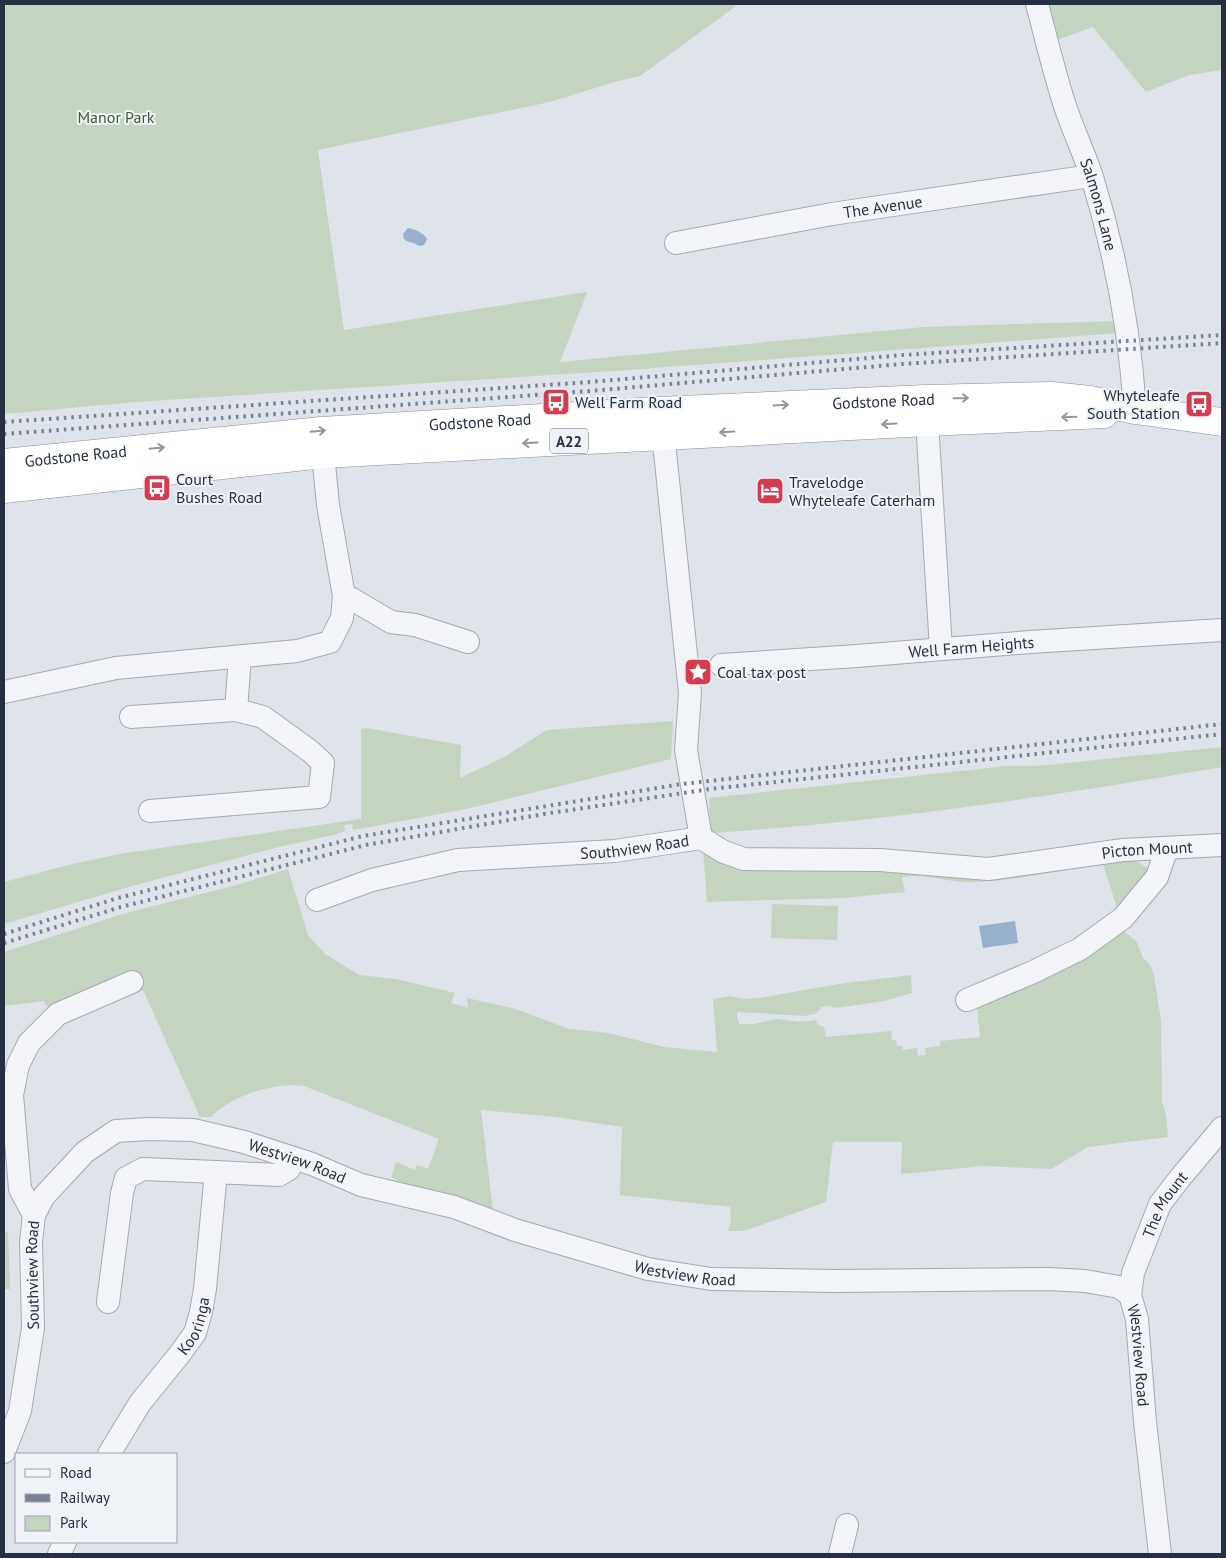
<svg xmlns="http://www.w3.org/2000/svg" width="1226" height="1558" font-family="'PT Sans',sans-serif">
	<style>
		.green { fill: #c5d4c0 }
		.water { fill: #98b0cc }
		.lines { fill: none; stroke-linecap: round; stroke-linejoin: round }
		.minor-casing { stroke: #a4aab4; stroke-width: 24 }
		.highway-casing { stroke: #8690a1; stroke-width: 29 }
		.minor { stroke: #f2f4f7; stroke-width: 22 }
		.highway { stroke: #fff; stroke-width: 28 }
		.rail { stroke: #788294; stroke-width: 4; stroke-dasharray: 2.5 5; stroke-linecap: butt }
		.oneway { stroke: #9398a0 }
		.labels { text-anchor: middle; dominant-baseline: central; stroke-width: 4; stroke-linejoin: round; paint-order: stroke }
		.shield { fill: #eff2f7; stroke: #636a78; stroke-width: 1 }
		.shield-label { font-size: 15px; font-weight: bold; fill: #273042 }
		.park-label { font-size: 16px; fill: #3b5e33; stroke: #eff2f7 }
		.street-label { font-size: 16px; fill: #273042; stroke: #eff2f7 }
		.poi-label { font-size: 16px; fill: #273042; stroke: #eff2f7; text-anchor: start }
	</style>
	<rect width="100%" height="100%" fill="#dfe3ea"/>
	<g class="green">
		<path d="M4,4H739L640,76L618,81L550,102L318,150L344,330L587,292L560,362L924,327L1115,321L1120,333L614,371L136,402L4,414Z"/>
		<path d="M1048,4H1222V70L1189,75L1146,92L1093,27L1054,41Z"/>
		<path d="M673,721L671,759L466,809L354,830H353L352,824L344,825L345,831L337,834L275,848L132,886L4,924V882L68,865L119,854L361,819V729L367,728L461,745L460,778L504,757L547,730Z"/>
		<path d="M1222,747V767C1053,796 883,822 711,833L709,798L1007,766H1037Z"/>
		<path d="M703,850L947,877L971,878L1119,858L1136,861L1148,868V872L1115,913L1117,908L1103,864C1060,870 1011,882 967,882C945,882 924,873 902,877L905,892L842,898L707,902Z"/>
		<path d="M288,869L308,935L325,954L359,975L396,979L455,993L451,1003L468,1008L467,998L516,1009L569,1029L609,1033L664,1047L717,1052L713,999L731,996L743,999L759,998L839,984L911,975L912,993L884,1001L836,1008L829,1006L822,1007L815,1014L804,1016L737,1012V1018L738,1019L739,1024H754L777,1019L801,1022L816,1020L817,1024L824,1027L826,1037L891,1031L892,1040H896L897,1046H902L903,1050L917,1048L918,1056L926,1055L925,1048L940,1046V1041L980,1037L977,1007L1119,931H1124L1137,942L1143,958L1150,965L1154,975L1161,1020L1162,1102L1166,1114L1168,1137L1088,1147L1051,1169L984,1166L901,1174L902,1142H833L826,1202L744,1231H728L731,1220L730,1207L620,1195L622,1127L556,1117L481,1110L493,1211L406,1185L391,1177L396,1162L415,1170L417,1165L428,1169L439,1139L304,1086C275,1082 232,1095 211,1117H200L143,990L59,1025L44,1001L4,1006V952L126,913L233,886Z"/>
		<path d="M772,904L838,906L837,940L771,938Z"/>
		<path d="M8,1232L10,1289H4V1233Z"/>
	</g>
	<g class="water">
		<path d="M408,228C416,230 423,232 427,239L424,245L419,246C414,242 408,243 404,239L403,234Z"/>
		<path d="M1015,921L1018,943L983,948L979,926Z"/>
	</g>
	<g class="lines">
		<defs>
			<g id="minor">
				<path id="s1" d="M1037,4C1046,38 1054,72 1065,106C1073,130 1084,153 1092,177C1115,252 1130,332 1135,410"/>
				<path id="s2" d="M676,243L832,214L1091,176"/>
				<path d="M926,405L941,649"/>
				<path d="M660,419L661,435L665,452L690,693L686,750L701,838"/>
				<path d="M344,596L352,599L391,622L415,625L468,642"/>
				<path id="s3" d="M721,665L857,656L1030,642L1222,630"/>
				<path d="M4,692L116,668L297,651L330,642L342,618L344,596L328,505L323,454"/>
				<path d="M131,717L236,710L240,657"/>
				<path d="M150,811L319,797L323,763L310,751L263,717L236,710"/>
				<path id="s4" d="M317,900L372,880L458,860L615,851L701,838L724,852L744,859L880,860L988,869L1123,850L1222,845"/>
				<path d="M967,1000L1033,972L1080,949L1123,918L1157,877L1167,848"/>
				<path id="s5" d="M34,1215L44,1196L85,1152L116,1131L149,1129L193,1130L244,1142L312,1164L361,1185L454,1207L515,1230L648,1269L711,1279L835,1281L1048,1279L1085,1281L1119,1287L1130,1295L1137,1319L1145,1422L1160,1554"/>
				<path id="s6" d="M1130,1295L1133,1273L1160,1204L1180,1178L1222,1128"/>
				<path d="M108,1302L122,1193L126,1178L143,1169L216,1172"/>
				<path id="s7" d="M4,1452L20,1411L33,1328L31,1242L34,1215L20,1189L12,1095L18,1065L29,1043L58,1014L132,982"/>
				<path id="s8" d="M109,1454L140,1403L179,1355L195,1333L201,1312L205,1289L216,1172L279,1175L289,1169L293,1158"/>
				<path d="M59,1554L65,1542"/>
				<path d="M840,1554L847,1525"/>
			</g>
			<g id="highway">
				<path id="s9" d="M4,463L321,431L659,411L926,399L1051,396L1090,400L1135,410L1222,422"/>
				<path d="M4,489L323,454L927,422L1104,414"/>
			</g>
		</defs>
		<use href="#minor" class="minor-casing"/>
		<use href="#highway" class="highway-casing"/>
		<use href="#minor" class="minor"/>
		<use href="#highway" class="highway"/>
		<g class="rail">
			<path d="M4,422L590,382L903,355L1222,335"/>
			<path d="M4,434L590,391L902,364L1222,343"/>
			<path d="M4,934L118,898L363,836L682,784L1222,724"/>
			<path d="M4,943L121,907L366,845L544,814L710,789L1222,734"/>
		</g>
	</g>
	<defs><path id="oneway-shaft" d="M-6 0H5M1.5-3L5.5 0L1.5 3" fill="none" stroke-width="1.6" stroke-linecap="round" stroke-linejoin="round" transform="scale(1.25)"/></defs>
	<g class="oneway">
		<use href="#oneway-shaft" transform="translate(961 398) rotate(-1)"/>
		<use href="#oneway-shaft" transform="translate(781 405) rotate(-3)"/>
		<use href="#oneway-shaft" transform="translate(1069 417) rotate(178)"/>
		<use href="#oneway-shaft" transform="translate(889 424) rotate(177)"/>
		<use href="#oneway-shaft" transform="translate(318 431) rotate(-5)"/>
		<use href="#oneway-shaft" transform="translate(727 432) rotate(177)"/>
		<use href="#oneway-shaft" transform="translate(530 443) rotate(177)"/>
		<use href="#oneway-shaft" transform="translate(157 448) rotate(-6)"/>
	</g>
	<defs>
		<symbol id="bus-square" viewBox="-11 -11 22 22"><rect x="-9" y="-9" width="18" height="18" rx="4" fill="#d63c50" stroke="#eff2f7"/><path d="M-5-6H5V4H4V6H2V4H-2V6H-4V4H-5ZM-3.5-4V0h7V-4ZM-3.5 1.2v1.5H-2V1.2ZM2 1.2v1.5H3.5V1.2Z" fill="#fff"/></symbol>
		<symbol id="hotel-square" viewBox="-11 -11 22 22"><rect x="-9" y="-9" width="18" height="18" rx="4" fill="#d63c50" stroke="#eff2f7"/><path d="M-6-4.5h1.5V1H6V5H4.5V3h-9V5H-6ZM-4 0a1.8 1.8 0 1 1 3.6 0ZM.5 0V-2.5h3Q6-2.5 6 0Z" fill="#fff"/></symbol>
		<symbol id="sight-square" viewBox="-11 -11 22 22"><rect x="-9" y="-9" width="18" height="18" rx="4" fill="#d63c50" stroke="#eff2f7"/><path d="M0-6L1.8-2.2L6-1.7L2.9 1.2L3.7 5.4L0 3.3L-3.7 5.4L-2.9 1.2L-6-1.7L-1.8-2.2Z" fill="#fff"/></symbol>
	</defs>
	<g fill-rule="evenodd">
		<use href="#bus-square" x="540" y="386" width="32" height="32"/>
		<use href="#bus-square" x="1183" y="388" width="32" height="32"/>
		<use href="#bus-square" x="141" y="472" width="32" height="32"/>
		<use href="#hotel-square" x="754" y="475" width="32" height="32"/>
		<use href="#sight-square" x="682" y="656" width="32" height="32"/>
	</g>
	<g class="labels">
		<rect class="shield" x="550" y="428.5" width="38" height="25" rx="4"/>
		<g class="shield-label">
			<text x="569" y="441">A22</text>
		</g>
		<g class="park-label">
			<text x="116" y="117">Manor Park</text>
		</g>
		<g class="street-label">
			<text stroke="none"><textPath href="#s1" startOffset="210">Salmons Lane</textPath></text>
			<text stroke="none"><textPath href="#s2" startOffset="210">The Avenue</textPath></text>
			<text stroke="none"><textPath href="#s9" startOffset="882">Godstone Road</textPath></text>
			<text stroke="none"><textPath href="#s9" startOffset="478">Godstone Road</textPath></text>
			<text stroke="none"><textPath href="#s9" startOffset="72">Godstone Road</textPath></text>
			<text stroke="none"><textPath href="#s3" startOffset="251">Well Farm Heights</textPath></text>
			<text stroke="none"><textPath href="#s4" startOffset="324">Southview Road</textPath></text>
			<text stroke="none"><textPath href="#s4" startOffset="844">Picton Mount</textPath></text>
			<text stroke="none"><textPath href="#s5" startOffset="305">Westview Road</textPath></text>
			<text stroke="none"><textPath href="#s6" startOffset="98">The Mount</textPath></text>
			<text stroke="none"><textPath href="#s5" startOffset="710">Westview Road</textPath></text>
			<text stroke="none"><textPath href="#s7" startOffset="181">Southview Road</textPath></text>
			<text stroke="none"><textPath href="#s8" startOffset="155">Kooringa</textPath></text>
			<text stroke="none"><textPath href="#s5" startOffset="1220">Westview Road</textPath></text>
		</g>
		<g class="poi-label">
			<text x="1180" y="395" text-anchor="end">Whyteleafe<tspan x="1180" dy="18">South Station</tspan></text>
			<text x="575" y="402">Well Farm Road</text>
			<text x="176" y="479">Court<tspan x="176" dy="18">Bushes Road</tspan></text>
			<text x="789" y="482">Travelodge<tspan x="789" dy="18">Whyteleafe Caterham</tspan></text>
			<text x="717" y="672">Coal tax post</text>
		</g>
	</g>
	<rect width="1226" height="1558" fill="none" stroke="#273042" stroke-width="10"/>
	<rect x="15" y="1453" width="162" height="90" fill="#eff2f7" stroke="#9fa4af"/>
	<rect x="25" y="1469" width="25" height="8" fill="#f2f4f7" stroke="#9fa4af"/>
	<text x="60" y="1478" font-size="15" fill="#273042">Road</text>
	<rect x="25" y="1494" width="25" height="8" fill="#788294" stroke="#9fa4af"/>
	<text x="60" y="1503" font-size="15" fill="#273042">Railway</text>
	<rect x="25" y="1516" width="25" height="15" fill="#c5d4c0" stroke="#9fa4af"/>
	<text x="60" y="1528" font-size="15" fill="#273042">Park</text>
</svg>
